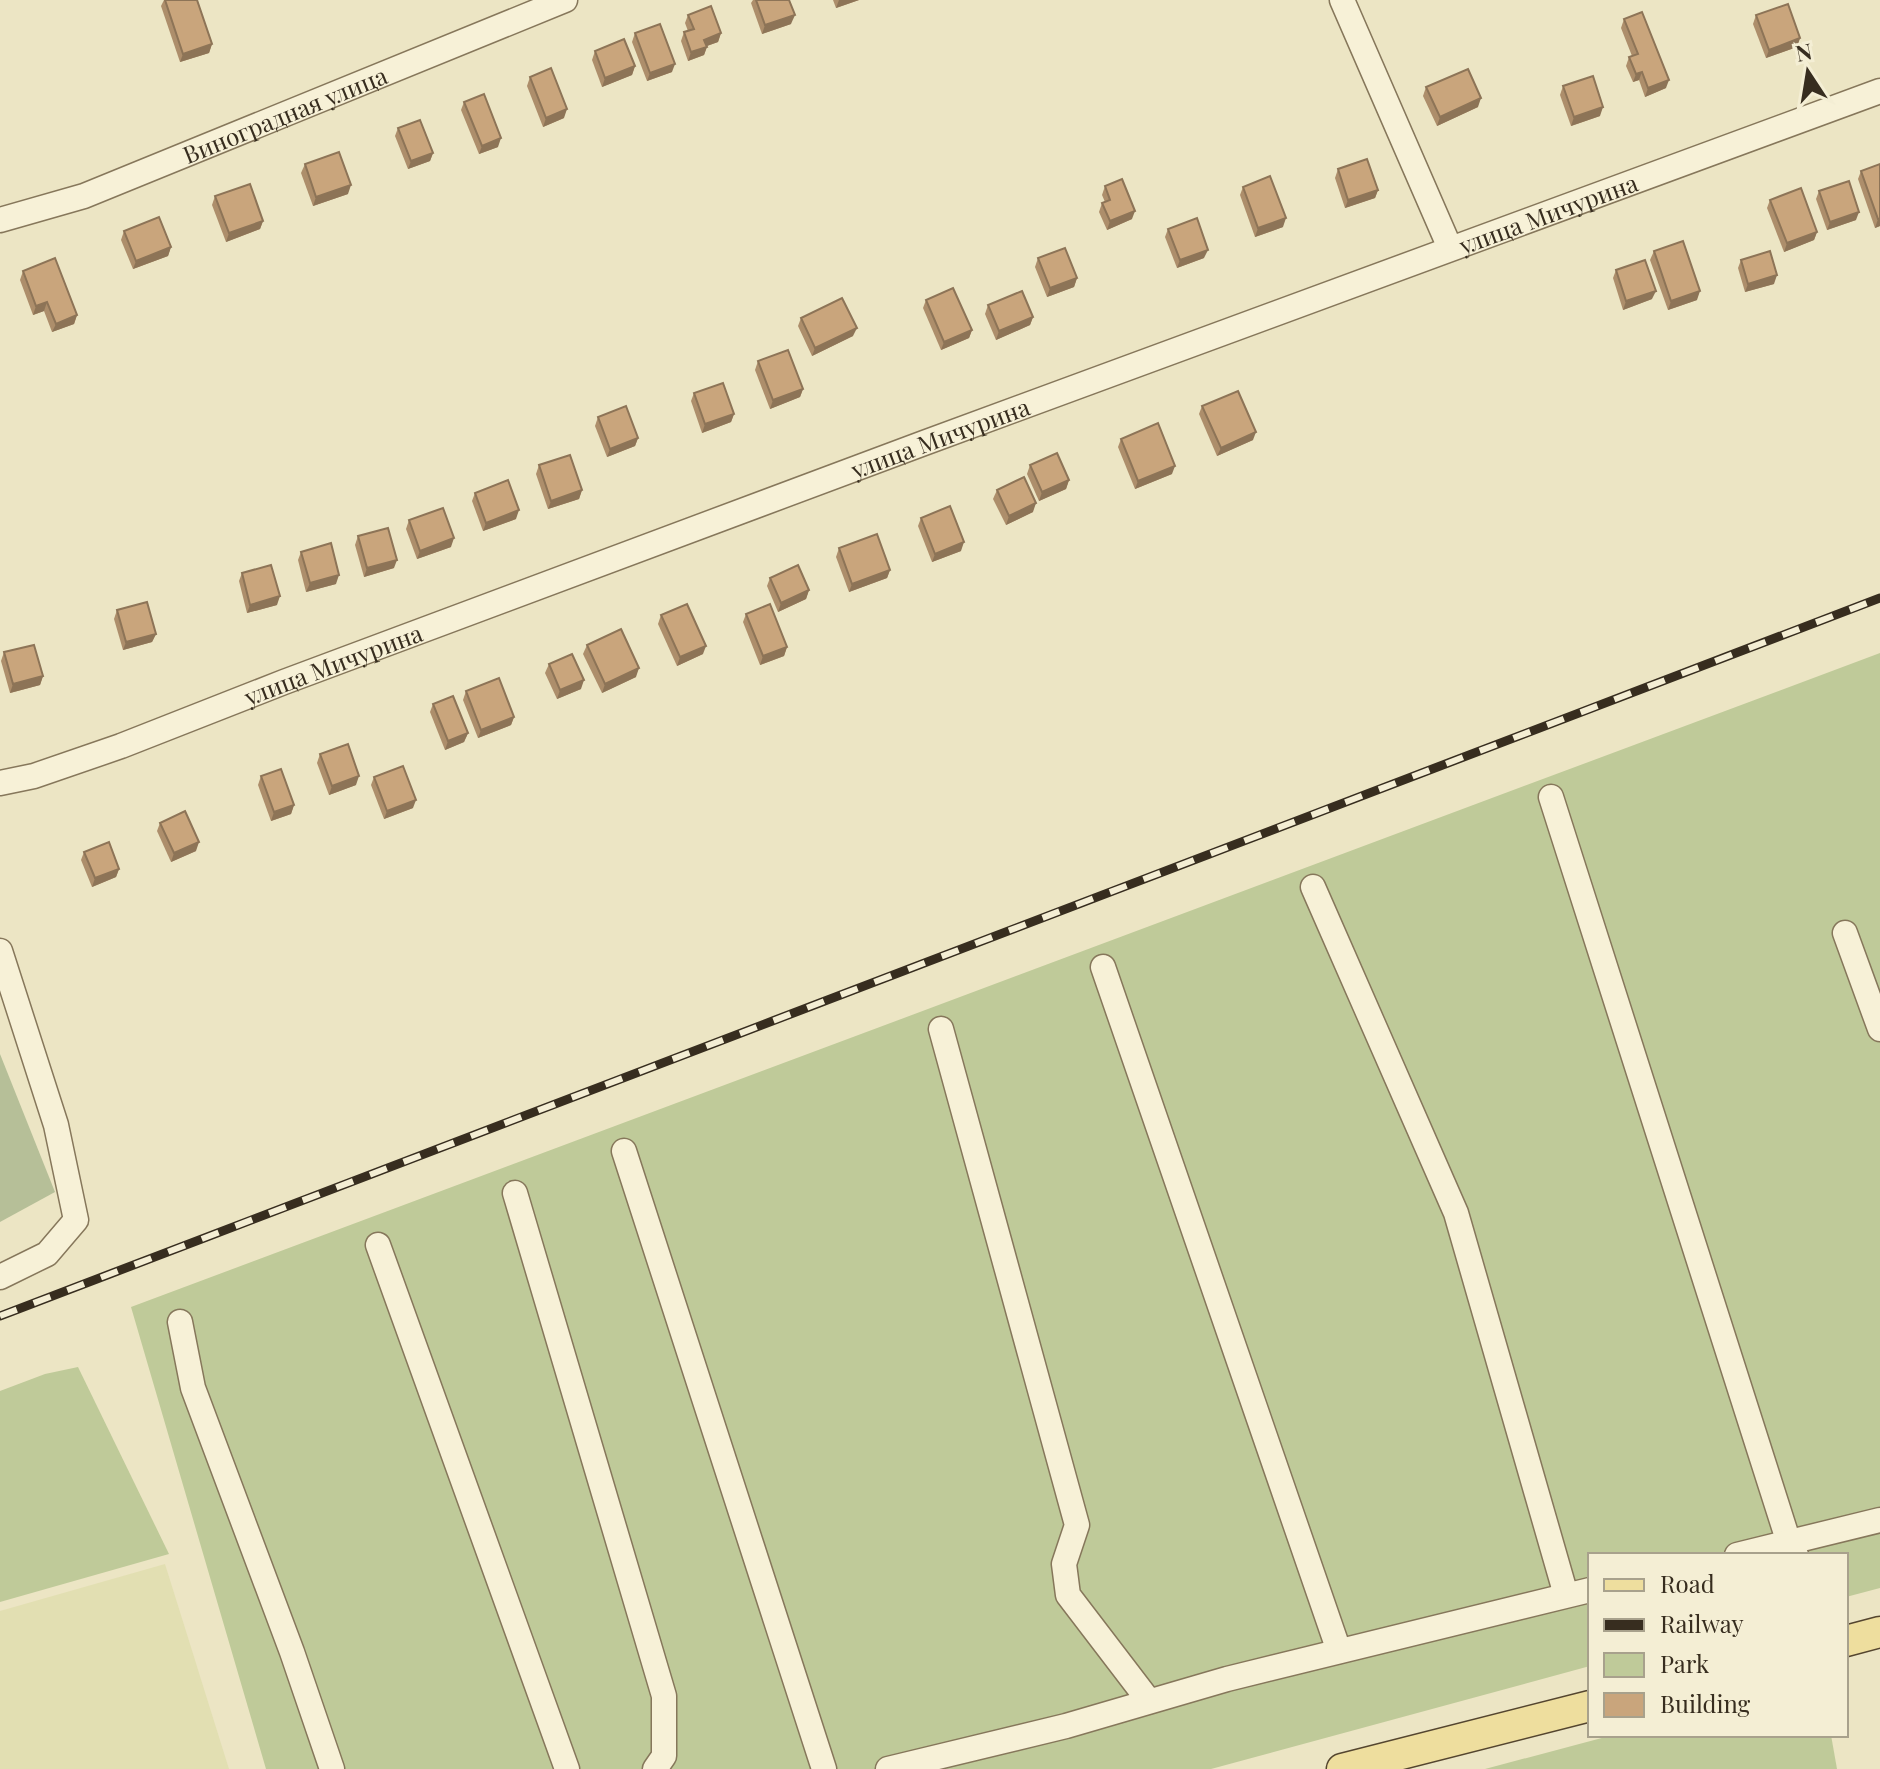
<svg xmlns="http://www.w3.org/2000/svg" width="1880" height="1769" font-family="'Playfair Display',serif">
	<style>
		.farmland { fill: #e2dfb2 }
		.green { fill: #bfca99 }
		.cemetery { fill: #b6bf98 }
		.lines { fill: none; stroke-linecap: round; stroke-linejoin: round }
		.minor-casing { stroke: #86775b; stroke-width: 27 }
		.major-casing { stroke: #54452f; stroke-width: 33 }
		.minor { stroke: #f7f1d7; stroke-width: 24 }
		.major { stroke: #eede9e; stroke-width: 30 }
		.rail-casing { stroke: #372d1f; stroke-width: 9 }
		.rail { stroke: #f4eed4; stroke-width: 6; stroke-dasharray: 18; stroke-linecap: butt }
		.wall { fill: #ad8e6b }
		.shaded-wall { fill: #8d7457 }
		.building { fill: #c9a57c; stroke: #8d7457; stroke-width: 2 }
		.labels { text-anchor: middle; dominant-baseline: central; stroke-width: 6; stroke-linejoin: round; paint-order: stroke }
		.street-label { font-size: 24px; fill: #372d1f; stroke: #f4eed4 }
	</style>
	<rect width="100%" height="100%" fill="#ece5c4"/>
	<path class="farmland" d="M165,1564L229,1769H0V1611Z"/>
	<g class="green">
		<path d="M1880,653V1588L1846,1597V1555H1590V1666L1211,1769H266L131,1307Z"/>
		<path d="M78,1367L169,1554L0,1602V1391L45,1374Z"/>
		<path d="M1613,1735H1831L1837,1769H1485Z"/>
	</g>
	<path class="cemetery" d="M0,1054L55,1192L0,1222Z"/>
	<g class="lines">
		<defs>
			<g id="minor">
				<path d="M1342,0L1450,248"/>
				<path id="s1" d="M0,220L84,196L565,0"/>
				<path id="s2" d="M0,783L34,776L121,746L284,682L924,443L1880,91"/>
				<path d="M1551,797L1789,1543L1796,1555"/>
				<path d="M1313,887L1456,1213L1566,1595"/>
				<path d="M1845,933L1880,1029"/>
				<path d="M0,951L56,1125L76,1220L47,1254L0,1277"/>
				<path d="M1103,967L1339,1651"/>
				<path d="M941,1029L1077,1525L1064,1564L1068,1595L1149,1701"/>
				<path d="M624,1151L824,1769"/>
				<path d="M515,1193L664,1696V1756L655,1769"/>
				<path d="M378,1245L567,1769"/>
				<path d="M180,1322L193,1388L292,1652L332,1769"/>
				<path d="M1737,1555L1880,1520"/>
				<path d="M888,1769L1066,1726L1227,1679L1590,1590"/>
			</g>
			<g id="major">
				<path d="M1846,1641L1880,1632"/>
				<path d="M1342,1769L1590,1706"/>
			</g>
		</defs>
		<use href="#minor" class="minor-casing"/>
		<use href="#major" class="major-casing"/>
		<use href="#minor" class="minor"/>
		<use href="#major" class="major"/>
		<defs>
			<path id="rail" d="M0,1316L1880,598"/>
		</defs>
		<use href="#rail" class="rail-casing"/>
		<use href="#rail" class="rail"/>
	</g>
	<g class="wall">
		<path d="M164,0H197L212,44L209,53L180,62L161,6Z"/>
		<path d="M753,0H789L791,24L762,34L751,3Z"/>
		<path d="M833,0H859L836,8Z"/>
		<path d="M688,15L721,33L718,42L707,46L704,55L688,61L681,41L684,32L688,31L685,23Z"/>
		<path d="M1756,15L1800,38L1797,47L1766,58L1753,24Z"/>
		<path d="M1624,19L1666,88L1645,97L1639,80L1633,82L1626,66L1629,57L1632,56L1621,28Z"/>
		<path d="M635,33L672,72L647,81L632,42Z"/>
		<path d="M595,51L635,66L632,75L602,87L592,60Z"/>
		<path d="M530,77L564,118L543,127L527,86Z"/>
		<path d="M1563,86L1600,116L1571,126L1560,95Z"/>
		<path d="M1426,87L1478,107L1437,126L1423,96Z"/>
		<path d="M464,102L498,147L479,154L461,110Z"/>
		<path d="M398,128L433,153L430,161L408,169L395,136Z"/>
		<path d="M305,164L348,194L313,206L301,173Z"/>
		<path d="M1880,164V226L1875,228L1858,179L1861,171Z"/>
		<path d="M1338,169L1378,190L1375,198L1345,208L1335,178Z"/>
		<path d="M1105,186L1132,219L1107,230L1099,212L1102,203L1105,202L1102,195Z"/>
		<path d="M1243,187L1283,227L1255,237L1240,195Z"/>
		<path d="M1819,191L1856,220L1827,230L1816,199Z"/>
		<path d="M215,196L263,221L260,229L226,242L212,205Z"/>
		<path d="M1770,200L1817,232L1814,240L1784,252L1767,208Z"/>
		<path d="M1168,229L1204,258L1177,268L1165,237Z"/>
		<path d="M124,231L171,247L168,256L133,269L121,240Z"/>
		<path d="M1654,251L1697,300L1668,310L1650,260Z"/>
		<path d="M1038,258L1077,278L1074,287L1047,297L1035,267Z"/>
		<path d="M1741,260L1774,284L1745,292L1738,268Z"/>
		<path d="M1616,270L1652,299L1623,310L1613,278Z"/>
		<path d="M23,271L77,315L74,324L52,332L44,311L33,315L20,280Z"/>
		<path d="M926,300L972,330L969,338L941,350L923,308Z"/>
		<path d="M988,305L1033,317L1030,325L996,340L985,314Z"/>
		<path d="M801,318L853,336L812,356L798,326Z"/>
		<path d="M758,361L803,389L800,397L770,409L755,370Z"/>
		<path d="M694,393L734,414L731,422L702,433L691,401Z"/>
		<path d="M1202,406L1253,440L1217,456L1199,414Z"/>
		<path d="M598,417L638,438L635,446L607,457L595,426Z"/>
		<path d="M1121,439L1172,474L1135,489L1118,447Z"/>
		<path d="M539,465L582,490L579,499L548,509L536,474Z"/>
		<path d="M1030,465L1069,480L1066,489L1039,501L1027,474Z"/>
		<path d="M997,490L1033,512L1006,525L993,499Z"/>
		<path d="M475,493L516,519L483,531L472,501Z"/>
		<path d="M921,518L961,551L932,562L918,526Z"/>
		<path d="M409,520L451,547L417,559L406,529Z"/>
		<path d="M358,536L394,568L364,577L355,545Z"/>
		<path d="M839,548L890,570L887,578L849,592L836,557Z"/>
		<path d="M301,552L336,584L306,592L298,560Z"/>
		<path d="M242,573L277,605L247,613L239,581Z"/>
		<path d="M770,578L809,590L806,599L778,612L767,586Z"/>
		<path d="M117,610L156,634L152,642L123,650L114,619Z"/>
		<path d="M746,614L787,647L784,656L760,665L743,622Z"/>
		<path d="M661,615L703,654L677,666L658,624Z"/>
		<path d="M587,645L636,677L602,693L583,654Z"/>
		<path d="M4,652L43,676L40,685L10,693L1,661Z"/>
		<path d="M549,664L581,689L557,699L545,673Z"/>
		<path d="M466,691L514,717L511,725L478,738L463,700Z"/>
		<path d="M433,704L468,733L464,742L445,750L430,712Z"/>
		<path d="M320,754L356,785L329,795L317,763Z"/>
		<path d="M261,776L294,805L291,814L271,821L258,785Z"/>
		<path d="M374,777L413,808L384,819L371,785Z"/>
		<path d="M160,823L196,851L171,862L157,831Z"/>
		<path d="M84,852L119,869L116,877L92,887L81,860Z"/>
	</g>
	<g class="shaded-wall">
		<path d="M839,0H859L836,8Z"/>
		<path d="M795,15L791,24L762,34L765,25Z"/>
		<path d="M721,33L718,42L701,48L704,40Z"/>
		<path d="M1800,38L1797,47L1766,58L1769,50Z"/>
		<path d="M212,44L209,53L180,62L183,54Z"/>
		<path d="M707,47L704,55L688,61L691,52Z"/>
		<path d="M675,64L672,72L647,81L650,73Z"/>
		<path d="M635,66L632,75L602,87L605,78Z"/>
		<path d="M1642,72L1639,80L1633,82L1636,74Z"/>
		<path d="M1669,80L1666,88L1645,97L1648,88Z"/>
		<path d="M1481,98L1478,107L1437,126L1440,117Z"/>
		<path d="M1603,107L1600,116L1571,126L1574,117Z"/>
		<path d="M567,109L564,118L543,127L546,118Z"/>
		<path d="M501,138L498,147L479,154L482,146Z"/>
		<path d="M433,153L430,161L408,169L411,161Z"/>
		<path d="M351,185L348,194L313,206L316,197Z"/>
		<path d="M1378,190L1375,198L1345,208L1348,200Z"/>
		<path d="M1135,211L1132,219L1107,230L1110,221Z"/>
		<path d="M1859,212L1856,220L1827,230L1830,222Z"/>
		<path d="M1286,218L1283,227L1255,237L1258,228Z"/>
		<path d="M1878,219H1880V226L1875,228Z"/>
		<path d="M263,221L260,229L226,242L229,233Z"/>
		<path d="M1817,232L1814,240L1784,252L1787,243Z"/>
		<path d="M171,247L168,256L133,269L136,261Z"/>
		<path d="M1208,250L1204,258L1177,268L1180,260Z"/>
		<path d="M1777,275L1774,284L1745,292L1748,284Z"/>
		<path d="M1077,278L1074,287L1047,297L1050,288Z"/>
		<path d="M1656,291L1652,299L1623,310L1626,301Z"/>
		<path d="M1700,291L1697,300L1668,310L1671,301Z"/>
		<path d="M47,302L44,311L33,315L36,306Z"/>
		<path d="M77,315L74,324L52,332L56,324Z"/>
		<path d="M1033,317L1030,325L996,340L999,331Z"/>
		<path d="M857,328L853,336L812,356L815,348Z"/>
		<path d="M972,330L969,338L941,350L944,342Z"/>
		<path d="M803,389L800,397L770,409L773,400Z"/>
		<path d="M734,414L731,422L702,433L705,424Z"/>
		<path d="M1256,432L1253,440L1217,456L1221,448Z"/>
		<path d="M638,438L635,446L607,457L610,449Z"/>
		<path d="M1175,466L1172,474L1135,489L1138,481Z"/>
		<path d="M1069,480L1066,489L1039,501L1042,492Z"/>
		<path d="M582,490L579,499L548,509L551,501Z"/>
		<path d="M1036,503L1033,512L1006,525L1009,516Z"/>
		<path d="M519,510L516,519L483,531L486,523Z"/>
		<path d="M454,538L451,547L417,559L420,551Z"/>
		<path d="M964,542L961,551L932,562L935,554Z"/>
		<path d="M397,560L394,568L364,577L367,568Z"/>
		<path d="M890,570L887,578L849,592L852,584Z"/>
		<path d="M339,575L336,584L306,592L310,583Z"/>
		<path d="M809,590L806,599L778,612L781,603Z"/>
		<path d="M280,596L277,605L247,613L250,605Z"/>
		<path d="M156,634L152,642L123,650L126,642Z"/>
		<path d="M706,646L703,654L677,666L680,657Z"/>
		<path d="M787,647L784,656L760,665L763,656Z"/>
		<path d="M639,668L636,677L602,693L605,684Z"/>
		<path d="M43,676L40,685L10,693L13,684Z"/>
		<path d="M584,680L581,689L557,699L560,690Z"/>
		<path d="M514,717L511,725L478,738L481,730Z"/>
		<path d="M468,733L464,742L445,750L448,741Z"/>
		<path d="M359,776L356,785L329,795L332,786Z"/>
		<path d="M416,800L413,808L384,819L387,811Z"/>
		<path d="M294,805L291,814L271,821L274,812Z"/>
		<path d="M199,842L196,851L171,862L174,853Z"/>
		<path d="M119,869L116,877L92,887L95,878Z"/>
	</g>
	<g class="building">
		<path d="M165,0H197L212,44L183,54Z"/>
		<path d="M756,0H789L795,15L765,25Z"/>
		<path d="M1788,4L1800,38L1769,50L1756,15Z"/>
		<path d="M711,6L721,33L704,40L707,47L691,52L684,32L694,29L688,15Z"/>
		<path d="M1642,12L1669,80L1648,88L1642,72L1636,74L1629,57L1638,54L1624,19Z"/>
		<path d="M660,24L675,64L650,73L635,33Z"/>
		<path d="M624,39L635,66L605,78L595,51Z"/>
		<path d="M551,68L567,109L546,118L530,77Z"/>
		<path d="M1468,69L1481,98L1440,117L1426,87Z"/>
		<path d="M1593,76L1603,107L1574,117L1563,86Z"/>
		<path d="M484,94L501,138L482,146L464,102Z"/>
		<path d="M420,120L433,153L411,161L398,128Z"/>
		<path d="M339,152L351,185L316,197L305,164Z"/>
		<path d="M1367,159L1378,190L1348,200L1338,169Z"/>
		<path d="M1880,164V219H1878L1861,171Z"/>
		<path d="M1270,176L1286,218L1258,228L1243,187Z"/>
		<path d="M1122,179L1135,211L1110,221L1102,203L1110,200L1105,186Z"/>
		<path d="M1849,181L1859,212L1830,222L1819,191Z"/>
		<path d="M250,184L263,221L229,233L215,196Z"/>
		<path d="M1801,188L1817,232L1787,243L1770,200Z"/>
		<path d="M159,217L171,247L136,261L124,231Z"/>
		<path d="M1197,218L1208,250L1180,260L1168,229Z"/>
		<path d="M1683,241L1700,291L1671,301L1654,251Z"/>
		<path d="M1065,248L1077,278L1050,288L1038,258Z"/>
		<path d="M1770,251L1777,275L1748,284L1741,260Z"/>
		<path d="M55,258L77,315L56,324L47,302L36,306L23,271Z"/>
		<path d="M1645,260L1656,291L1626,301L1616,270Z"/>
		<path d="M953,288L972,330L944,342L926,300Z"/>
		<path d="M1022,291L1033,317L999,331L988,305Z"/>
		<path d="M842,298L857,328L815,348L801,318Z"/>
		<path d="M788,350L803,389L773,400L758,361Z"/>
		<path d="M723,383L734,414L705,424L694,393Z"/>
		<path d="M1238,391L1256,432L1221,448L1202,406Z"/>
		<path d="M626,406L638,438L610,449L598,417Z"/>
		<path d="M1158,423L1175,466L1138,481L1121,439Z"/>
		<path d="M1057,453L1069,480L1042,492L1030,465Z"/>
		<path d="M570,455L582,490L551,501L539,465Z"/>
		<path d="M1024,477L1036,503L1009,516L997,490Z"/>
		<path d="M508,480L519,510L486,523L475,493Z"/>
		<path d="M950,506L964,542L935,554L921,518Z"/>
		<path d="M443,508L454,538L420,551L409,520Z"/>
		<path d="M388,528L397,560L367,568L358,536Z"/>
		<path d="M877,534L890,570L852,584L839,548Z"/>
		<path d="M331,543L339,575L310,583L301,552Z"/>
		<path d="M271,565L280,596L250,605L242,573Z"/>
		<path d="M798,565L809,590L781,603L770,578Z"/>
		<path d="M147,602L156,634L126,642L117,610Z"/>
		<path d="M687,604L706,646L680,657L661,615Z"/>
		<path d="M770,604L787,647L763,656L746,614Z"/>
		<path d="M621,629L639,668L605,684L587,645Z"/>
		<path d="M34,645L43,676L13,684L4,652Z"/>
		<path d="M572,654L584,680L560,690L549,664Z"/>
		<path d="M499,678L514,717L481,730L466,691Z"/>
		<path d="M453,696L468,733L448,741L433,704Z"/>
		<path d="M348,744L359,776L332,786L320,754Z"/>
		<path d="M403,766L416,800L387,811L374,777Z"/>
		<path d="M281,769L294,805L274,812L261,776Z"/>
		<path d="M185,811L199,842L174,853L160,823Z"/>
		<path d="M109,842L119,869L95,878L84,852Z"/>
	</g>
	<g class="labels">
		<g class="street-label">
			<text stroke="none"><textPath href="#s1" startOffset="304">Виноградная улица</textPath></text>
			<text stroke="none"><textPath href="#s2" startOffset="1650">улица Мичурина</textPath></text>
			<text stroke="none"><textPath href="#s2" startOffset="1002">улица Мичурина</textPath></text>
			<text stroke="none"><textPath href="#s2" startOffset="354">улица Мичурина</textPath></text>
		</g>
	</g>
	<rect x="1588" y="1553" width="260" height="184" fill="#f4eed4" stroke="#a8a18c" stroke-width="2"/>
	<rect x="1604" y="1579" width="40" height="12" fill="#eede9e" stroke="#a8a18c" stroke-width="2"/>
	<text x="1660" y="1593" font-size="24" fill="#372d1f">Road</text>
	<rect x="1604" y="1619" width="40" height="12" fill="#372d1f" stroke="#a8a18c" stroke-width="2"/>
	<text x="1660" y="1633" font-size="24" fill="#372d1f">Railway</text>
	<rect x="1604" y="1653" width="40" height="24" fill="#bfca99" stroke="#a8a18c" stroke-width="2"/>
	<text x="1660" y="1673" font-size="24" fill="#372d1f">Park</text>
	<rect x="1604" y="1693" width="40" height="24" fill="#c9a57c" stroke="#a8a18c" stroke-width="2"/>
	<text x="1660" y="1713" font-size="24" fill="#372d1f">Building</text>
	<g transform="translate(1808 72) rotate(348)" stroke="#f4eed4" stroke-width="6" paint-order="stroke">
	<path d="M0-6L14 30L0 20L-14 30Z" fill="#372d1f"/>
	<text y="-12" font-size="22" font-weight="bold" text-anchor="middle" fill="#372d1f">N</text>
	</g>
</svg>
